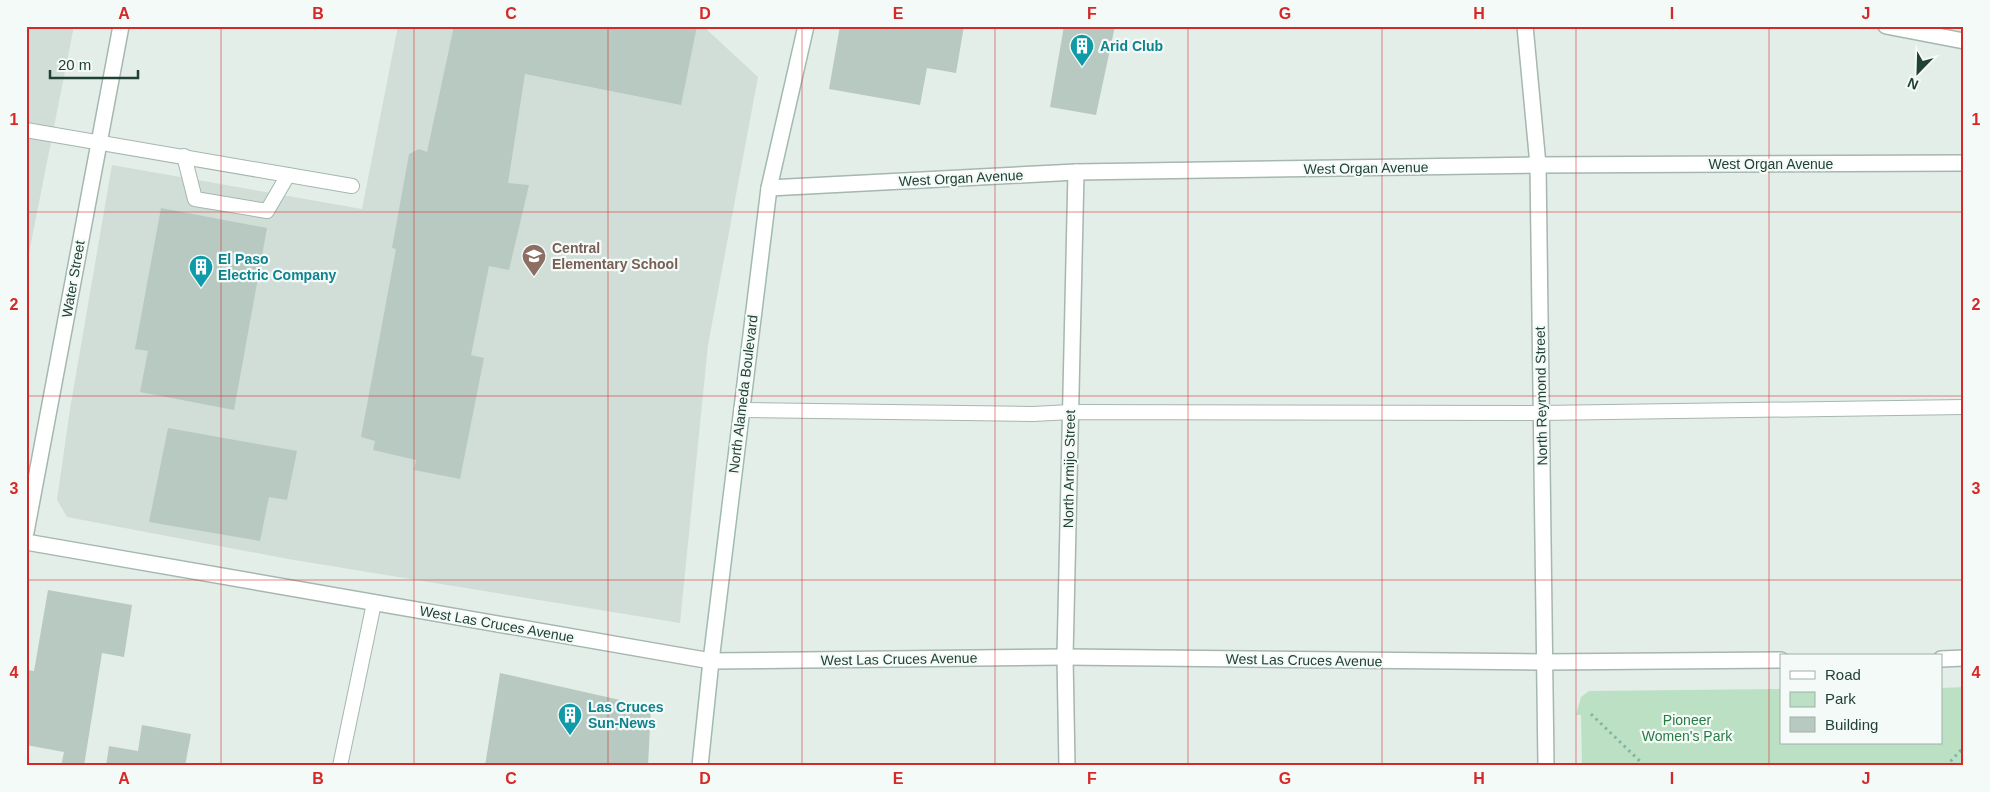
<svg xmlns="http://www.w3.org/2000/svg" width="1990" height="792" font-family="Helvetica,sans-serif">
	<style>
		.built { fill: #d1ded7 }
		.green { fill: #bbe0c3 }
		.building { fill: #b8c9c1 }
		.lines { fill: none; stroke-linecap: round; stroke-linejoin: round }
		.service-casing { stroke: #a5b7af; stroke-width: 16 }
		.minor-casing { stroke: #a5b7af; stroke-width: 18 }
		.tertiary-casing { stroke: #a5b7af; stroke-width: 18 }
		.secondary-casing { stroke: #a1bab0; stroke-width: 18 }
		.path { stroke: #81b4a1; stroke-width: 3; stroke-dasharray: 2.5 4; stroke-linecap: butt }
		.service { stroke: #fff; stroke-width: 14 }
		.minor { stroke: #fff; stroke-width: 15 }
		.tertiary { stroke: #fff; stroke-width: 15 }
		.secondary { stroke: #fff; stroke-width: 15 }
		.grid { fill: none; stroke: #d62828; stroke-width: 1; stroke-opacity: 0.55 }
		.labels { text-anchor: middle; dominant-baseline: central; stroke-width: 4.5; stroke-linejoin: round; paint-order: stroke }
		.culture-label { font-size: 14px; font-weight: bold; fill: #0d838f; stroke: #f4faf7; text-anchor: start }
		.street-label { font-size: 14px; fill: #214136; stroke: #f4faf7 }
		.education-label { font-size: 14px; font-weight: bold; fill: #785e54; stroke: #f4faf7; text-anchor: start }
		.park-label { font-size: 14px; fill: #287b43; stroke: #f4faf7 }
		.neatline { fill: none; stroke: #d62828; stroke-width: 2 }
		.grid-label { font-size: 16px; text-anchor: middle; font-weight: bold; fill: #d62828 }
	</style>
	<rect width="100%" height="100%" fill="#e3eee8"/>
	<g class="built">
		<path d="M26,26H74L26,268Z"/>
		<path d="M398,26H703L758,77L708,345L680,623L288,559L67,517L57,500L70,409L112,165L362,209Z"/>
	</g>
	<path class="green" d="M1964,687V766H1582L1581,715H1576L1581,697L1589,691L1781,689V743H1941V688Z"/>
	<g class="building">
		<path d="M454,26H697L681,105L525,74L508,183L529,185L509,270L489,266L471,355L484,358L460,479L414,470L416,460L373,450L375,441L361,437L396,249L392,248L409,154L419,149L427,152Z"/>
		<path d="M840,26H964L956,73L927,68L920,105L829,89Z"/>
		<path d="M1064,26H1115L1096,115L1050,107Z"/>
		<path d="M161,208L267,228L234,410L140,392L148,351L135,349Z"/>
		<path d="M168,428L297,451L287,500L269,497L260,541L149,522Z"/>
		<path d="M48,590L132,605L124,657L102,653L84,766H61L64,752L26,745V670L34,671Z"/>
		<path d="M500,673L651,707L648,766H485Z"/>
		<path d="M142,725L191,734L185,766H106L109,746L138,751Z"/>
	</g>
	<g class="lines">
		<defs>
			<g id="service">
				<path d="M26,130L352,186"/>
				<path d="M184,156L195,199L267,211L288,175"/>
				<path d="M741,410L1033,414L1071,412L1541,413L1964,407"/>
				<path d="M340,766L374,603"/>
			</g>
			<g id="minor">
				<path d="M1525,26L1538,165L1546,766"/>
				<path d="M1886,26L1964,41"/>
				<path d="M769,188L1076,172L1538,165L1964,163"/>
				<path d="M1067,766L1065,657L1076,172"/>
			</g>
			<g id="tertiary">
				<path d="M26,532L121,26"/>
				<path d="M26,542L711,661L1065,657L1544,662L1781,660"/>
				<path d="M1941,659L1964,658"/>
			</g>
			<path id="secondary" d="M700,766L711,661L769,188L806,26"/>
		</defs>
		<use href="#service" class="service-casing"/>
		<use href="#minor" class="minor-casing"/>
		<use href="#tertiary" class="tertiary-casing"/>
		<use href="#secondary" class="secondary-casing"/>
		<g class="path">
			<path d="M1591,714L1645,766"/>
			<path d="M1946,766L1964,747"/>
		</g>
		<use href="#service" class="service"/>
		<use href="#minor" class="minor"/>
		<use href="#tertiary" class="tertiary"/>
		<use href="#secondary" class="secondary"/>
	</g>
	<path class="grid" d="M221,26V766M414,26V766M608,26V766M802,26V766M995,26V766M1188,26V766M1382,26V766M1576,26V766M1769,26V766M26,212H1964M26,396H1964M26,580H1964"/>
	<defs>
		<symbol id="building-pin" viewBox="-11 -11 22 30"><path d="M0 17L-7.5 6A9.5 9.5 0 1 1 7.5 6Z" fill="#0f9aa8" stroke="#f4faf7"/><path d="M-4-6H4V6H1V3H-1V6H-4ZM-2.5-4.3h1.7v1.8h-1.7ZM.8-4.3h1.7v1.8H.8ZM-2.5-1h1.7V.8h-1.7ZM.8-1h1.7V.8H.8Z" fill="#fff"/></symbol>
		<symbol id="school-pin" viewBox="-11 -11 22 30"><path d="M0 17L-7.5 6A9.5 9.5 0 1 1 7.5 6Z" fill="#8d6e63" stroke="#f4faf7"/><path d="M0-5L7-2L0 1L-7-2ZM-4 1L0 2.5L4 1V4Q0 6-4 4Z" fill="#fff"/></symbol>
	</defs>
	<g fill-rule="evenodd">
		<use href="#building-pin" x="1068" y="32" width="28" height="38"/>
		<use href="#school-pin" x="520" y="242" width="28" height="38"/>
		<use href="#building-pin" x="187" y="253" width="28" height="38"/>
		<use href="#building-pin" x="556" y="701" width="28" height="38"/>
	</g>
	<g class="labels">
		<g class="culture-label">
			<text x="1100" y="46">Arid Club</text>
			<text x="218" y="259">El Paso<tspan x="218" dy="16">Electric Company</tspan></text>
			<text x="588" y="707">Las Cruces<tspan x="588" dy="16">Sun-News</tspan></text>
		</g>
		<g class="street-label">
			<text x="1771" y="164">West Organ Avenue</text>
			<text transform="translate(1366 168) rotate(-1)">West Organ Avenue</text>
			<text transform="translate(961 178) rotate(-3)">West Organ Avenue</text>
			<text transform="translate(73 279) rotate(-80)">Water Street</text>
			<text transform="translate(743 394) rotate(-83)">North Alameda Boulevard</text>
			<text transform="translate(1541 396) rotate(-91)">North Reymond Street</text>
			<text transform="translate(1069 469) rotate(-89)">North Armijo Street</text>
			<text transform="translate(497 624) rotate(10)">West Las Cruces Avenue</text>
			<text transform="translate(899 659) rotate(-1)">West Las Cruces Avenue</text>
			<text transform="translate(1304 660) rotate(1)">West Las Cruces Avenue</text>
		</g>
		<g class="education-label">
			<text x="552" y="248">Central<tspan x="552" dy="16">Elementary School</tspan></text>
		</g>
		<g class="park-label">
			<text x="1687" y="720">Pioneer<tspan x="1687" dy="16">Women's Park</tspan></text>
		</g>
	</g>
	<rect width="1990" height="792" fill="none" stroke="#f4faf7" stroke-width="55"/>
	<rect x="1780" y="654" width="162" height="90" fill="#f4faf7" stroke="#a0b0aa"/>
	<rect x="1790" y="671" width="25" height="8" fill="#ffffff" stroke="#a0b0aa"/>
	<text x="1825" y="680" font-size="15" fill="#214136">Road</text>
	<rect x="1790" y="692" width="25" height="15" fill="#bbe0c3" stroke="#a0b0aa"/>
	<text x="1825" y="704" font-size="15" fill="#214136">Park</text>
	<rect x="1790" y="717" width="25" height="15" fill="#b8c9c1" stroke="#a0b0aa"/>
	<text x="1825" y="730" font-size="15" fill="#214136">Building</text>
	<g transform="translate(1918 72) rotate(203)" stroke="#f4faf7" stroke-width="4" paint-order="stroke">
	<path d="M0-4L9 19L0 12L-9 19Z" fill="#214136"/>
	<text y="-8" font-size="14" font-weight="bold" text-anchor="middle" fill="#214136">N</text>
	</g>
	<path d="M50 70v8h88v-8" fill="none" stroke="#214136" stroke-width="2.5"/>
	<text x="58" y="70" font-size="15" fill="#214136" stroke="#f4faf7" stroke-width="4" paint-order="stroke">20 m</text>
	<rect x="28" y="28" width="1934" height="736" class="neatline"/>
	<g class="grid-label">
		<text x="124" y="19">A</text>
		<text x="318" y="19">B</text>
		<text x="511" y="19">C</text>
		<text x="705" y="19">D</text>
		<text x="898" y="19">E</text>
		<text x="1092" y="19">F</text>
		<text x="1285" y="19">G</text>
		<text x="1479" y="19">H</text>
		<text x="1672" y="19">I</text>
		<text x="1866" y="19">J</text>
		<text x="14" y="125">1</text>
		<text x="1976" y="125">1</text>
		<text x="14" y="310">2</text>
		<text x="1976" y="310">2</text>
		<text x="14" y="494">3</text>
		<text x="1976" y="494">3</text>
		<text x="14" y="678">4</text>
		<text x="1976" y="678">4</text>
		<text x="124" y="784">A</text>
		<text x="318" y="784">B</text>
		<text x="511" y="784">C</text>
		<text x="705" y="784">D</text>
		<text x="898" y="784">E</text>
		<text x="1092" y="784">F</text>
		<text x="1285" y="784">G</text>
		<text x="1479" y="784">H</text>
		<text x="1672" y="784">I</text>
		<text x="1866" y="784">J</text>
	</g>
</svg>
